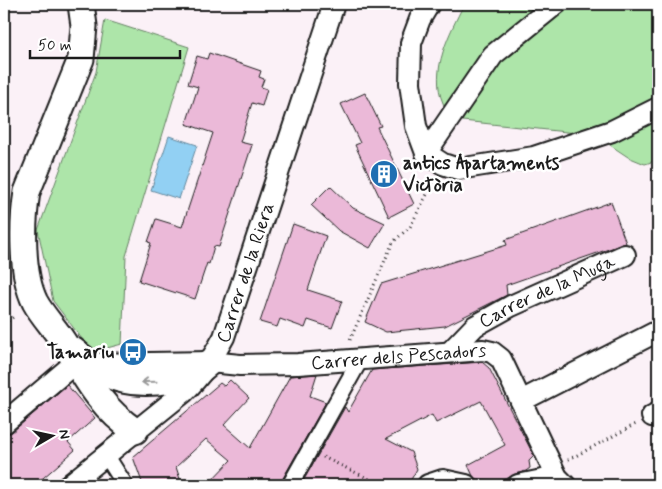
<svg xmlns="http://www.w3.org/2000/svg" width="662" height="489" font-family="Mynerve,sans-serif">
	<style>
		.green { fill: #ade5a9; stroke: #648062 }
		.water { fill: #92d0f3; stroke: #63889d }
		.building { fill: #ebb9d8; stroke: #1c1c1c }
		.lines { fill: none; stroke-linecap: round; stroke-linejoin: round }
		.pedestrian-casing { stroke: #1c1c1c; stroke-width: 19 }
		.minor-casing { stroke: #1c1c1c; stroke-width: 24 }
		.tertiary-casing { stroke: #1c1c1c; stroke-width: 29 }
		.path { stroke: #1c1c1c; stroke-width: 3; stroke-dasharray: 1 4; stroke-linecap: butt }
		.pedestrian { stroke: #fff; stroke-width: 15 }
		.minor { stroke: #fff; stroke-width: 20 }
		.tertiary { stroke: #fff; stroke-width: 25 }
		.oneway { stroke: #999 }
		.labels { text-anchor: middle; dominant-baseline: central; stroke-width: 5; stroke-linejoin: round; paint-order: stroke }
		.poi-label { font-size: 19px; font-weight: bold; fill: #1c1c1c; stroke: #fff; text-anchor: start }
		.street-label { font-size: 19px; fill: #1c1c1c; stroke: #fff }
	</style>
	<rect width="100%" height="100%" fill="#fbf1f7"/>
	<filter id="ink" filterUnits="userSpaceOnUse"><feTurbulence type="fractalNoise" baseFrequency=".02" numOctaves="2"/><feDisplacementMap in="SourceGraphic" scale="10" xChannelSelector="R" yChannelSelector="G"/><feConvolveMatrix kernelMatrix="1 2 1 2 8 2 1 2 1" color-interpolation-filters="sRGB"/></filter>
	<g filter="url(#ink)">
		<g class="green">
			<path d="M464,4H658V160L645,164L628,157L595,135L453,120C450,115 445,109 443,103C429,70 450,33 464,4Z"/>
			<path d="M105,20L189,47L126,256L122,344L92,352L53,301L38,230L96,72Z"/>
		</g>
		<path class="water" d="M169,136L197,145L179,199L151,190Z"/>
		<g class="building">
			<path d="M209,53L261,71L259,77L264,79L261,87L267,89L262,106L252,103L240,142L252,145L219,247L214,246L209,264L207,263L195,299L139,281L151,243L148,242L156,219L182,227L213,133L186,124L198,87L188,84L197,56L207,59Z"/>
			<path d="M365,93L381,126L377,127L414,204L389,217L355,145L360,143L341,104Z"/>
			<path d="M330,186L353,208L385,223L370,248L339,231L311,205Z"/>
			<path d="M611,202L626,243L506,285L507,295L445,326L386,332L365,322L381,284L507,245L505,240Z"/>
			<path d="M293,224L326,236L308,290L342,301L332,328L308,320L305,328L280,319L277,327L260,322Z"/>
			<path d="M482,362L489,368L534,456L529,461L530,468L526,471L515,474L499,483L498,481L476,479L473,476L468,465L505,445L481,401L436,423L432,415L386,439L411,452L417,469L408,485H301L345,407L348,412L372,370Z"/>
			<path d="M317,374L310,396L326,402L282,480L281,485H207L231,460L206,439L176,467L182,485H143L133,457L220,383L224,386L230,380L249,398L224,425L250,448L290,376Z"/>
			<path d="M67,385L95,418L68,442L75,450L35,485H4V435L12,432Z"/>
		</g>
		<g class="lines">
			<defs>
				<g id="pedestrian">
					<path d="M106,455L125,485"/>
					<path d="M290,485L360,360"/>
				</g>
				<g id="minor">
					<path d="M429,4L420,19L411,43L410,83L416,126L426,153L443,164L458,169L534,157L612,131L658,108"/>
					<path d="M426,153L493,55L556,4"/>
					<path id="s1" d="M450,352L475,326L511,306L625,255"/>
					<path id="s2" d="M89,364L210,362L240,365L298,364L483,350L492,352L501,359L557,477L565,485"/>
					<path d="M521,401L658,331"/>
					<path d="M652,416L658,413"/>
					<path d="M4,423L76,362"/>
					<path id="s3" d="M69,485L183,393C202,375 212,359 224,337L334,4"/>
					<path d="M428,485L443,480L466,485"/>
					<path d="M518,485L557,477"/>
				</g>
				<g id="tertiary">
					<path d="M81,4L84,26L81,59L27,192C22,223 21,274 35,302C43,317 57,330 66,346C86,379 101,408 135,431"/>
					<path d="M73,350C87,361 101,374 119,379C141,385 173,383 195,373C200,371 205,366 210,362"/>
				</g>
			</defs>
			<use href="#pedestrian" class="pedestrian-casing"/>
			<use href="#minor" class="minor-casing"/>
			<use href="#tertiary" class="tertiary-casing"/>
			<g class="path">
				<path d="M4,324L16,315"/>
				<path d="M350,340L393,242L410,227L434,181"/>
				<path d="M323,457L382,485"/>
				<path d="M568,460L636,424"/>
				<path d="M364,485L368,478"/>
			</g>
			<use href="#pedestrian" class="pedestrian"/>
			<use href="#minor" class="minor"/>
			<use href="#tertiary" class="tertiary"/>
		</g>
		<defs><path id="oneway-shaft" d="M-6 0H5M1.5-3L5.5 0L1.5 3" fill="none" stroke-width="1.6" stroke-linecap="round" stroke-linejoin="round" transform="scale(1.25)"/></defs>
		<use class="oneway" href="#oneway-shaft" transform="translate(149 382) rotate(179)"/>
	</g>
	<defs>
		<symbol id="building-disc" viewBox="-11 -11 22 22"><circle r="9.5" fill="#1f6fb2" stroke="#fff"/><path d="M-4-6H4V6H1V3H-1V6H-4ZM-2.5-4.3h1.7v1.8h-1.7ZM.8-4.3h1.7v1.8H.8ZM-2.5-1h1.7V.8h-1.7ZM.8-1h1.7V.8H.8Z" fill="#fff"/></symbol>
		<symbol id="bus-disc" viewBox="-11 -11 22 22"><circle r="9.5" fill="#1f6fb2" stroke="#fff"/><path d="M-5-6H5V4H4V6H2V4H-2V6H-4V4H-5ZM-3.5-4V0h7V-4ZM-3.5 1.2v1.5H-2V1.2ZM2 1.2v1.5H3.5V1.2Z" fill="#fff"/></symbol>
	</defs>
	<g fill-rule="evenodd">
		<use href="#building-disc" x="368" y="158" width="32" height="32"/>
		<use href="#bus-disc" x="117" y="336" width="32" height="32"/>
	</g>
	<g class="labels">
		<g class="poi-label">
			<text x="403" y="163">antics Apartaments<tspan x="403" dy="22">Victòria</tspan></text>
			<text x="114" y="352" text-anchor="end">Tamariu</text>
		</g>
		<g class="street-label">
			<text stroke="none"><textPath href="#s3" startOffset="284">Carrer de la Riera</textPath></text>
			<text stroke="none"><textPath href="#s1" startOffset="116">Carrer de la Muga</textPath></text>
			<text stroke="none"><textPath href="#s2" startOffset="310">Carrer dels Pescadors</textPath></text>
		</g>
	</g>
	<rect width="662" height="489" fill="none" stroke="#fff" stroke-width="20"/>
	<rect x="10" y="10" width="642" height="469" fill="none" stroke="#1c1c1c" stroke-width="2" filter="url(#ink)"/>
	<g transform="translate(52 436) rotate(81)" stroke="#ffffff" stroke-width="4" paint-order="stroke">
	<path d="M0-4L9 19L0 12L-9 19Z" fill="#1c1c1c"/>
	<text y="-8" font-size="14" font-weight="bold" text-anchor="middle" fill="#1c1c1c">N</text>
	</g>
	<path d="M30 50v8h150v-8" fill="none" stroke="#1c1c1c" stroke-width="2.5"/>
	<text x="38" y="50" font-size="15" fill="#1c1c1c" stroke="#ffffff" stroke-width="4" paint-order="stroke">50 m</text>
</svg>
